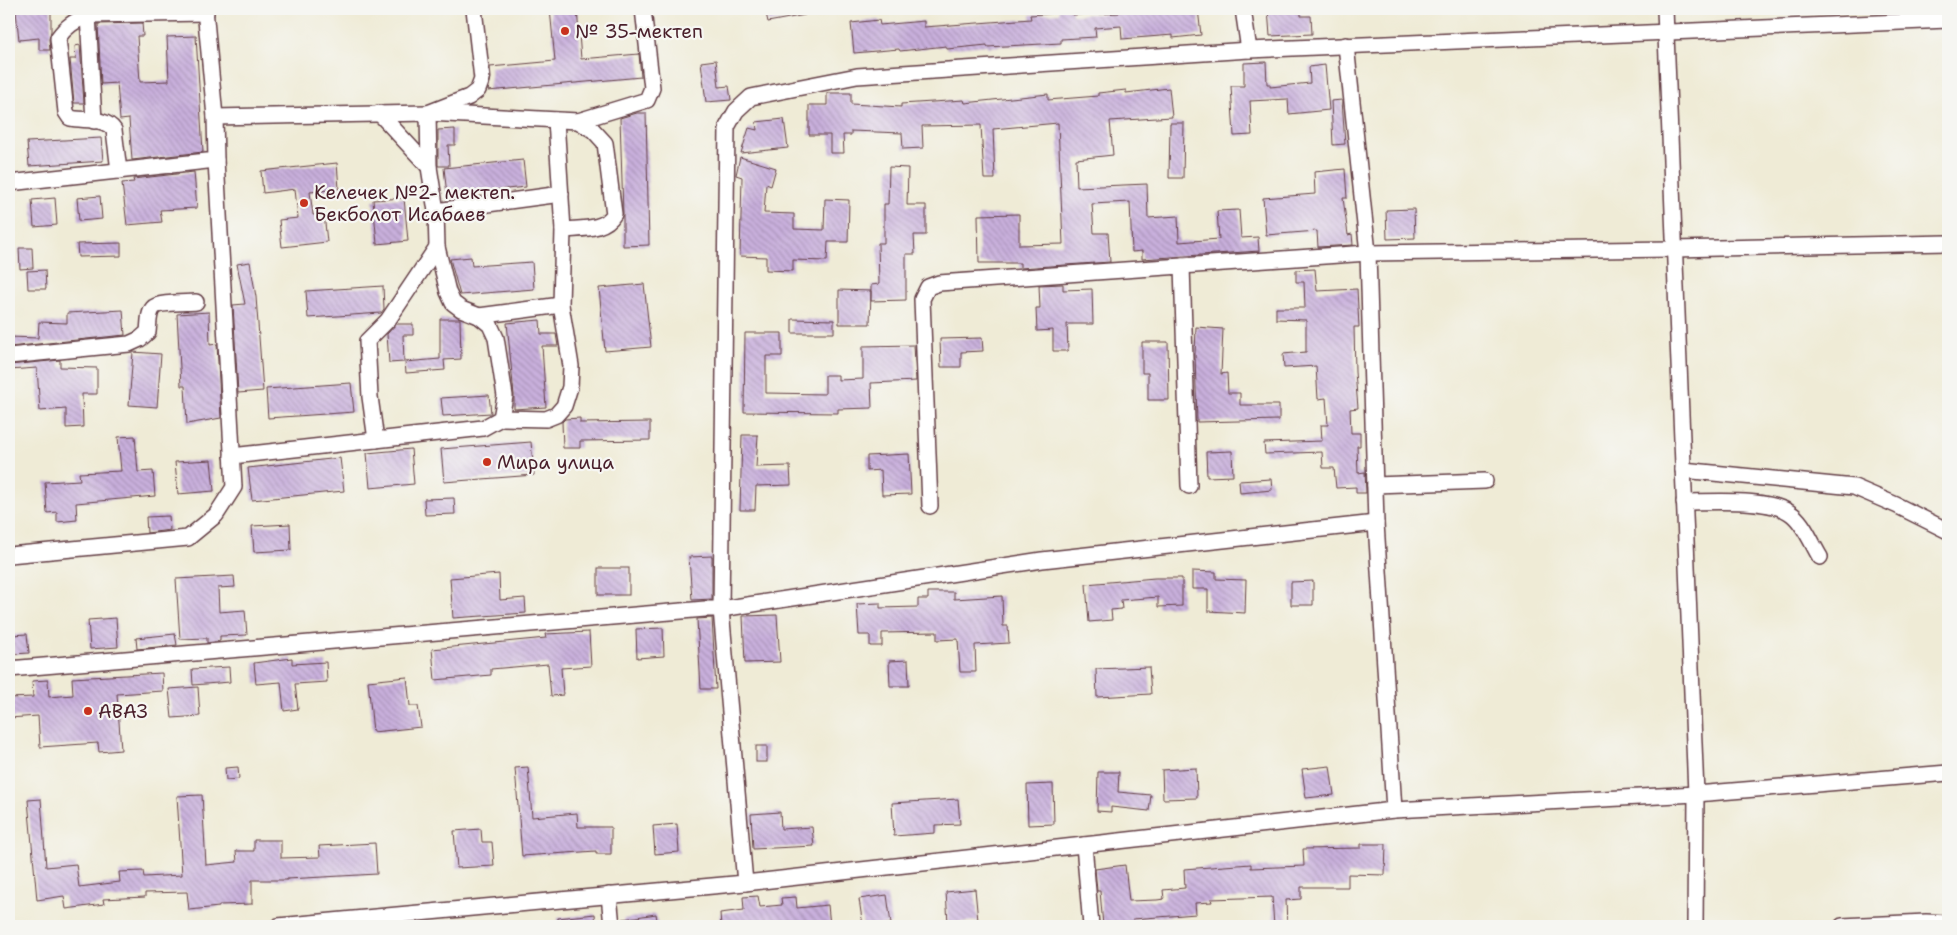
<svg xmlns="http://www.w3.org/2000/svg" width="1957" height="935" font-family="'Shantell Sans',sans-serif">
	<style>
		.building { fill: url(#building-back-hatch) }
		.lines { fill: none; stroke-linecap: round; stroke-linejoin: round }
		.minor-casing { stroke: #633e45; stroke-width: 18 }
		.minor { stroke: #fff; stroke-width: 15 }
		.poi-dot { fill: #c8321e; stroke: #f6f6f2; stroke-width: 2 }
		.labels { text-anchor: middle; dominant-baseline: central; stroke-width: 4.5; stroke-linejoin: round; paint-order: stroke }
		.poi-label { font-size: 19px; fill: #4a1f2b; stroke: #f6f6f2; text-anchor: start }
	</style>
	<defs>
		<pattern id="building-back-hatch" width="6" height="6" patternUnits="userSpaceOnUse" patternTransform="scale(1.25)"><rect width="6" height="6" fill="#c9b0dd"/><path d="M-1 5l2 2M0 0l6 6M5-1l2 2" fill="none" stroke="#a58fb3"/></pattern>
	</defs>
	<rect width="100%" height="100%" fill="#f6f6f2"/>
	<filter id="ink" filterUnits="userSpaceOnUse"><feTurbulence type="fractalNoise" baseFrequency=".02" numOctaves="2"/><feDisplacementMap in="SourceGraphic" scale="10" xChannelSelector="R" yChannelSelector="G"/><feConvolveMatrix kernelMatrix="1 2 1 2 8 2 1 2 1" color-interpolation-filters="sRGB"/></filter>
	<filter id="wash" filterUnits="userSpaceOnUse"><feTurbulence type="fractalNoise" baseFrequency=".0096" numOctaves="4" result="noise"/><feDisplacementMap in="SourceGraphic" scale="20" xChannelSelector="R" yChannelSelector="G"/><feGaussianBlur stdDeviation="1.12" result="paint"/><feColorMatrix in="noise" values="0 0 0 0 0 0 0 0 0 0 0 0 0 0 0 0 0 1.4 0 .05"/><feComposite in="paint" operator="in"/></filter>
	<g filter="url(#wash)">
		<rect width="100%" height="100%" fill="#efebd6"/>
		<g id="blocks">
			<g class="building">
				<path d="M32,9H51V31L49,39L50,50H39V38L19,40L16,11Z"/>
				<path d="M550,9H577L581,59L639,54L641,77L488,91L491,78L490,67L555,61Z"/>
				<path d="M765,9H804L805,15L768,22Z"/>
				<path d="M1059,9H1072V15L1119,13V9H1150V11L1198,9L1201,35L1173,38V35L1122,39L1121,26L1095,28L1096,37L1061,39V43L987,47V45L947,49L946,46L900,51L899,49L854,53L851,23L879,20L880,25L924,21V27L1031,19L1030,15L1059,13Z"/>
				<path d="M1268,9H1301V16H1311L1312,34L1270,36Z"/>
				<path d="M142,23L143,36H137L140,82L169,81L167,37L196,36L203,152L132,160L129,119L120,120L117,83L101,84L98,24Z"/>
				<path d="M80,45L84,103H74L70,59H76L75,46Z"/>
				<path d="M716,60L719,87L729,86L731,100L706,102L701,62Z"/>
				<path d="M1266,62L1267,84H1270V87L1310,83L1309,67L1325,65L1329,110L1289,114L1288,99L1250,101L1252,135L1234,136L1231,86H1244V63Z"/>
				<path d="M1169,88L1172,117L1110,121L1113,155L1076,159L1077,187L1147,184L1148,218L1178,216L1179,242L1219,239L1217,211L1239,210L1241,238L1258,237L1259,251L1142,259V251L1132,252L1130,202L1092,204L1094,233H1108L1110,262L1020,268V263H979L978,215L1019,214V245L1063,244L1058,123L993,129L995,179H984L981,125L922,126L923,148L903,149L902,133L851,131V135H843L844,153H830V135H809V105H827V93H851V104L901,107V104L964,100L965,103L1048,94V100L1098,96V93L1126,90V93Z"/>
				<path d="M1342,100L1345,144L1333,145L1331,101Z"/>
				<path d="M637,113H646L649,245L623,246V213L620,118Z"/>
				<path d="M784,119L788,148L741,153L749,128L757,130L756,122Z"/>
				<path d="M1170,123H1184L1183,178H1169Z"/>
				<path d="M455,129V145H448L449,166H438V130Z"/>
				<path d="M101,138L103,161L29,166L27,142Z"/>
				<path d="M740,157L776,168L771,186L766,184L764,213L794,214V229L824,230L825,199L849,200L848,242H828L827,261L793,260V271L766,270V257L740,256L742,177L736,175Z"/>
				<path d="M523,160L526,187L447,195L444,168Z"/>
				<path d="M337,163L339,189L310,192L313,215L324,214L327,242L282,247L279,220L298,218L295,189L263,193L261,171Z"/>
				<path d="M889,167L908,168L907,205H926V235H914L915,254H906V300L871,301V285L879,284L878,243H884V204H888Z"/>
				<path d="M1345,169L1347,198H1343L1348,235L1352,234L1353,245L1318,247L1317,231L1266,235L1263,198L1315,194L1314,172Z"/>
				<path d="M194,172L197,208L160,210L162,222L127,225L122,183L134,182L133,179Z"/>
				<path d="M100,196L102,219L79,221L77,198Z"/>
				<path d="M55,198L57,225L34,227L32,200Z"/>
				<path d="M404,198L408,241L377,244L373,200Z"/>
				<path d="M1414,209L1415,238L1387,239L1386,210Z"/>
				<path d="M121,243V256L78,257L77,244Z"/>
				<path d="M19,248H32L33,268L20,269Z"/>
				<path d="M471,257L472,266L532,262L534,289L460,295L450,259Z"/>
				<path d="M250,262L256,297L263,391L238,393L233,305L245,304L237,264Z"/>
				<path d="M1315,269L1317,291L1357,289L1359,327H1354L1355,372L1358,408L1350,409L1351,433H1360V446H1357L1358,473L1365,472L1366,493H1356V487L1336,488L1334,468H1323L1322,452L1265,454L1264,443L1322,441L1321,425H1328L1326,398L1318,399L1316,366L1284,368L1283,354L1306,352V320L1276,319V308H1305L1304,282H1296V270Z"/>
				<path d="M45,270L46,289H28L27,271Z"/>
				<path d="M644,284L651,347L605,351L599,288Z"/>
				<path d="M1063,284V290L1092,289L1093,324H1067L1068,351H1053V330L1037,331L1036,308H1040L1039,285Z"/>
				<path d="M383,286L384,309L381,313L308,318L306,291Z"/>
				<path d="M839,290L871,291L870,324H839Z"/>
				<path d="M123,310L125,335L9,347V337L38,338L39,322L67,323V313Z"/>
				<path d="M209,312L210,345L217,344L221,418L187,424L185,386H181L177,314Z"/>
				<path d="M440,319H460L461,359L444,360L445,370L406,373L405,362L440,359Z"/>
				<path d="M792,319L834,320V333H792Z"/>
				<path d="M540,320L541,334H556L558,346H542L546,407L514,409V395L507,323Z"/>
				<path d="M396,324H413V335H403L404,362L389,363L387,334Z"/>
				<path d="M1196,327L1223,329L1221,374L1227,373L1228,393H1240V405H1279V420L1197,422L1195,354Z"/>
				<path d="M745,333H782V356H766V393L825,394V375H838V380L863,379V346L914,345L916,381L871,383L872,408L838,409V413L744,412Z"/>
				<path d="M982,338L983,351L961,352V367H941L940,339Z"/>
				<path d="M1142,342H1168L1169,400H1148V373H1142Z"/>
				<path d="M133,352L161,354L157,407L129,405Z"/>
				<path d="M60,360V367L97,368V394H82L83,427L66,428V409L40,411L37,368L9,370V365Z"/>
				<path d="M351,383L354,412L268,418L266,389Z"/>
				<path d="M489,395L491,413L443,416L441,398Z"/>
				<path d="M580,418V423L650,422V440L580,441V448H563L562,422L565,419Z"/>
				<path d="M742,435H758L756,467L790,466L791,485L756,486L755,510H740Z"/>
				<path d="M135,436L138,472L153,471L155,496L76,503L77,520L57,522V512L47,513L45,482L80,480L79,473L121,471L118,437Z"/>
				<path d="M531,442L534,475L444,482L441,449Z"/>
				<path d="M411,449L414,484L370,488L367,453Z"/>
				<path d="M1232,451L1233,476L1207,477L1206,452Z"/>
				<path d="M909,454L911,494L882,495L881,470L867,471V456Z"/>
				<path d="M340,458L344,491L252,500L248,468Z"/>
				<path d="M211,460L214,491L178,494L175,462Z"/>
				<path d="M1271,479L1272,490L1240,493L1239,481Z"/>
				<path d="M454,498L455,514L425,515L424,499Z"/>
				<path d="M169,516L170,530L147,533L146,517Z"/>
				<path d="M290,524L291,550L254,552L252,526Z"/>
				<path d="M712,556V599L692,600L689,557Z"/>
				<rect x="598" y="568" width="31" height="27"/>
				<path d="M1192,571L1216,572V579L1246,580L1245,613L1208,611V589H1192Z"/>
				<path d="M499,574L500,600L525,598L526,613L453,618L450,578Z"/>
				<path d="M234,576L235,587L218,588L219,612L245,610L247,635L220,636V641L207,643V638L180,639L176,579Z"/>
				<path d="M1155,578H1182V606L1158,607V597L1121,600L1122,609L1111,610L1112,620L1089,622L1086,584Z"/>
				<path d="M1313,581V605H1291V582Z"/>
				<path d="M928,592H954V599L1002,596L1003,626H1008L1009,643L975,645L976,672H960L958,639L937,640V632L882,633V646H870V635H859L857,604L880,603V608L918,607V599H928Z"/>
				<path d="M777,615L780,662L745,663L743,616Z"/>
				<path d="M116,618L118,647L90,649L88,620Z"/>
				<path d="M712,618L716,689H701L697,619Z"/>
				<path d="M663,628L664,656L637,658L636,629Z"/>
				<path d="M589,632L591,666L561,668L563,695L551,696L548,664L491,669V675L435,680L432,649L546,638L545,634Z"/>
				<path d="M27,634L29,653L14,654L12,635Z"/>
				<path d="M175,634L177,645L137,649L136,638Z"/>
				<path d="M292,658V664L326,662L327,682L295,684L298,709L284,711L281,682L256,684L254,663Z"/>
				<path d="M908,660L909,686H890L889,661Z"/>
				<path d="M229,667L230,682L193,685L192,669Z"/>
				<path d="M1149,667L1151,694L1097,697L1096,669Z"/>
				<path d="M162,673L163,691L117,694L121,750L99,752L98,743L40,747L38,716L9,718V698L33,697L32,681L48,680L49,697L73,695L72,678Z"/>
				<path d="M407,677L410,706H418L421,727L373,732L368,681Z"/>
				<path d="M198,687L200,716L172,718L169,689Z"/>
				<rect x="756" y="746" width="11" height="16"/>
				<path d="M1330,766L1334,795L1306,798L1302,769Z"/>
				<path d="M238,767L239,779L226,780L225,768Z"/>
				<path d="M528,767L532,817L577,813L578,827H611V854H596V851L522,856L515,768Z"/>
				<path d="M1196,768L1197,798L1163,799L1162,770Z"/>
				<path d="M1098,772H1119L1118,792L1151,795L1149,811L1111,807V812L1097,811Z"/>
				<path d="M1053,784L1054,824L1028,825L1027,785Z"/>
				<path d="M202,795L206,865L237,862L236,851H254V840H281V858L320,857L319,846L375,843L377,874L287,879V880H252V904L219,905V907L189,910L187,892L145,893V897L103,899L104,904L66,909L64,896L37,900L28,800L41,799L46,867L76,864L79,887L120,882L119,872L143,871L144,877L182,875L177,796Z"/>
				<path d="M958,799L960,824L935,825V833L894,836L892,803Z"/>
				<path d="M780,812L781,829L812,827L814,846L753,849L751,814Z"/>
				<path d="M677,824L679,852L655,854L653,826Z"/>
				<path d="M481,829L482,842H492L494,866L457,868L454,831Z"/>
				<path d="M1361,844H1386L1385,875L1348,874V887H1301V899L1286,900L1287,926H1274L1272,897L1211,899L1212,902L1195,903L1196,914L1133,919L1134,926H1103L1100,891H1097L1095,869L1125,865L1129,901L1157,900L1164,899L1163,890L1185,888L1184,869L1251,864V868L1304,866L1303,849L1361,848Z"/>
				<path d="M975,889L978,921L948,923L946,892Z"/>
				<path d="M887,895L891,924L863,926L859,899Z"/>
				<path d="M758,896L760,907L782,905L781,898L796,897L797,908L828,905L830,926H721L720,913L744,910L743,897Z"/>
				<path d="M595,914L596,926H558V918Z"/>
				<path d="M656,914L658,926H624L623,919Z"/>
			</g>
		</g>
	</g>
	<g filter="url(#ink)">
		<use href="#blocks" fill-opacity="0" stroke="#633e45" stroke-width="1"/>
		<g class="lines">
			<defs>
				<g id="minor">
					<path d="M1243,9L1249,50"/>
					<path d="M1665,9L1696,794L1695,926"/>
					<path d="M88,15L94,121"/>
					<path d="M1346,45L1368,253L1376,523L1394,810"/>
					<path d="M215,117L428,113L578,121L593,130L605,143L614,214C604,231 581,228 563,230"/>
					<path d="M578,121L647,100L652,88L643,9"/>
					<path d="M429,167L428,113L469,97L478,90L482,79L474,9"/>
					<path d="M119,171L114,130C105,117 84,121 70,118L66,112L58,38C66,26 75,21 88,15L206,13"/>
					<path d="M9,183L216,160L215,117L205,9"/>
					<path d="M436,211L561,194"/>
					<path d="M1182,266L1189,486"/>
					<path d="M479,316L561,305"/>
					<path d="M9,356L129,344L140,339L148,332C149,325 148,314 153,308C158,302 186,303 196,302"/>
					<path d="M501,418L546,419L556,415L564,406L570,387L571,366L561,305L563,230L556,120"/>
					<path d="M376,440L370,397L367,341L388,320L437,247"/>
					<path d="M232,456L483,428L501,418L505,396L496,338L490,325L479,316L461,309L453,303L448,292L437,247L436,211L429,167L379,113"/>
					<path d="M1683,470L1854,487L1896,505L1948,531"/>
					<path d="M1375,485L1485,481"/>
					<path d="M1684,502C1711,502 1773,497 1793,515C1805,525 1812,544 1820,557"/>
					<path d="M930,506L922,299L928,287L939,283L1368,253L1674,249L1948,243"/>
					<path d="M9,555L188,538L216,515L234,487L216,160"/>
					<path d="M9,669L705,609H721L1042,560L1376,523"/>
					<path d="M1084,845L1091,926"/>
					<path d="M745,883L721,609L727,127L736,111L751,97L857,76L1249,50L1948,20"/>
					<path d="M609,895L612,926"/>
					<path d="M278,926L745,883L1394,810L1696,794L1948,773"/>
					<path d="M1842,926L1926,922L1948,923"/>
				</g>
			</defs>
			<use href="#minor" class="minor-casing"/>
			<use href="#minor" class="minor"/>
		</g>
	</g>
	<g class="poi-dot">
		<circle cx="565" cy="31" r="5"/>
		<circle cx="304" cy="203" r="5"/>
		<circle cx="487" cy="462" r="5"/>
		<circle cx="88" cy="711" r="5"/>
	</g>
	<g class="labels">
		<g class="poi-label">
			<text x="575" y="31">№ 35-мектеп</text>
			<text x="314" y="192">Келечек №2- мектеп.<tspan x="314" dy="22">Бекболот Исабаев</tspan></text>
			<text x="497" y="462">Мира улица</text>
			<text x="98" y="711">АВАЗ</text>
		</g>
	</g>
	<rect width="1957" height="935" fill="none" stroke="#f6f6f2" stroke-width="30"/>
</svg>
